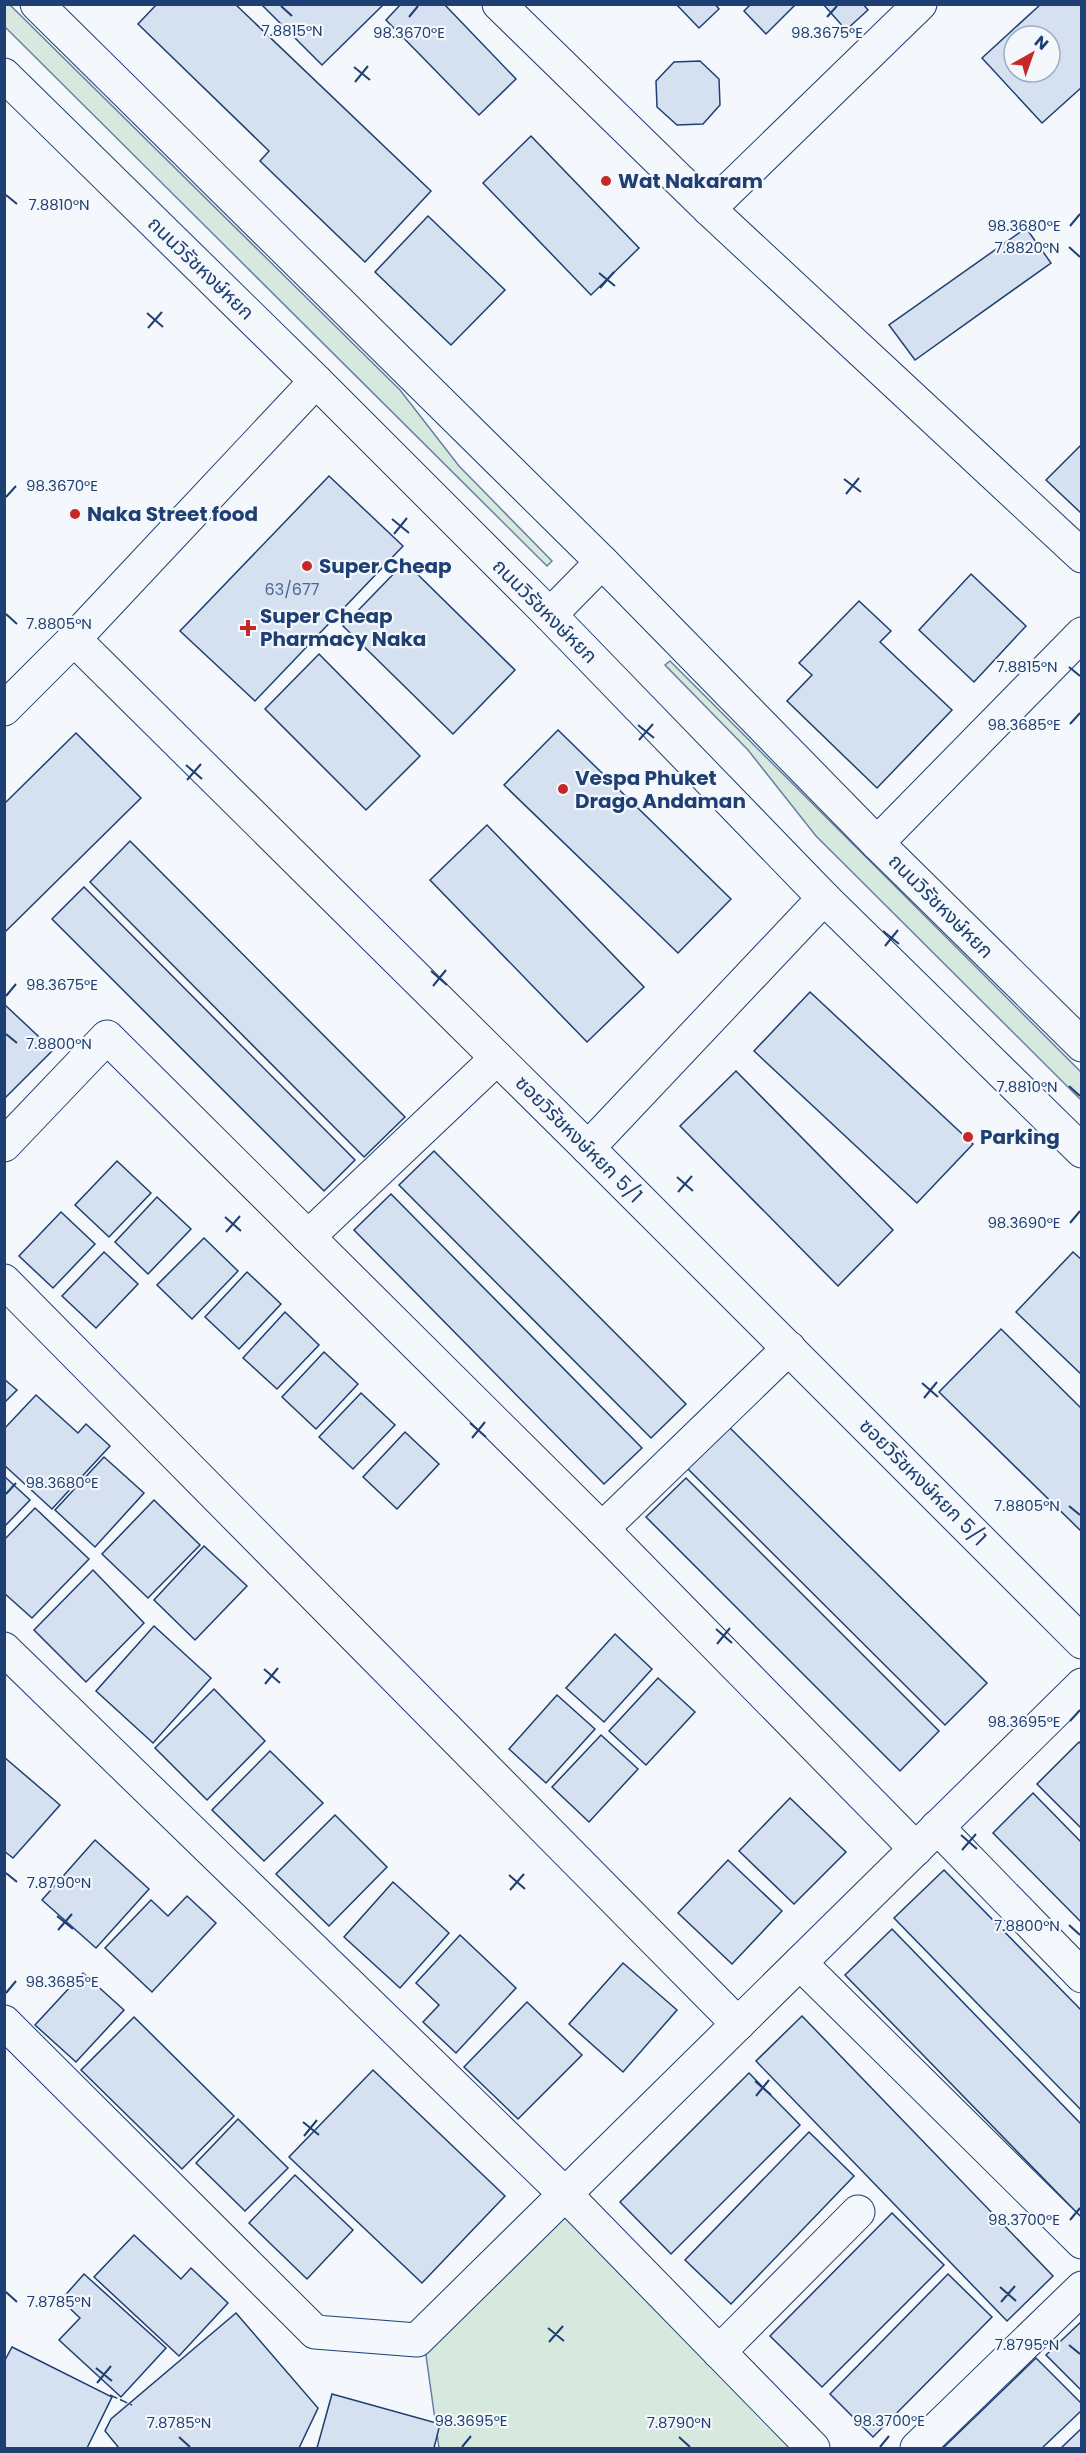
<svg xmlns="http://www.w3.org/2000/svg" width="1086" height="2453" font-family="Poppins,'Noto Sans Thai',sans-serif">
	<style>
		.green { fill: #d7e8df; stroke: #687fa3; stroke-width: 1.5 }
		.building { fill: #d5e0f0; stroke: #1d3f73; stroke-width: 1.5; fill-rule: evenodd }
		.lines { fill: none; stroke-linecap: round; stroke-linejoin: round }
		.minor-casing { stroke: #1d3f73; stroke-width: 35 }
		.secondary-casing { stroke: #1d3f73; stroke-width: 35 }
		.minor { stroke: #f4f7fb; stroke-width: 33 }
		.secondary { stroke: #f4f7fb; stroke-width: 33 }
		.fence { stroke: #1d3f73; stroke-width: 1.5; stroke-dasharray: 8 3; stroke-linecap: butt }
		.ticks { fill: none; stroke: #1d3f73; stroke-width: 2 }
		.poi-dot { fill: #c62828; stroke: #f4f7fb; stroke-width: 2 }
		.labels { text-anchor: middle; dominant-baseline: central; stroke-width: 4.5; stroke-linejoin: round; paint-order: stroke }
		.number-label { font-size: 16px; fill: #4b6792 }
		.poi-label { font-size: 20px; font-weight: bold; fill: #1d3f73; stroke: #f4f7fb; text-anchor: start }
		.street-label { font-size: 20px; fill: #1d3f73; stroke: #f4f7fb }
		.ticks-label { font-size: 15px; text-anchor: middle; fill: #1d3f73; stroke: #f4f7fb; stroke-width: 4.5; stroke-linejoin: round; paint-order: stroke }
	</style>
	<rect width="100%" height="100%" fill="#f4f7fb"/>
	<g class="green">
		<path d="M4,5H10L400,390L459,466L552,561L547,566L5,27Z"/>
		<path d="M670,661L1081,1072V1100L816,836L748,750L665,665Z"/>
		<path d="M566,2210L800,2448H439L425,2348Z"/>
	</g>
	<g class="building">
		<path d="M157,4H235L431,191L365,262L260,161L269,151L138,24Z"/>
		<path d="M261,4H380L382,6L322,65Z"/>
		<path d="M401,4H444L516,79L479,115L386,20Z"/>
		<path d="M676,4H715L719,9L699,28Z"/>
		<path d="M751,4H796L766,34L744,11Z"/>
		<path d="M823,4H863L868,10L846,30Z"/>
		<path d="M1041,4H1082V87L1042,123L982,58ZM1014,36H1050V72H1014Z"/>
		<path d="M700,61L719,79L720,105L703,124L677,125L657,107L656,81L674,62Z"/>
		<path d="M531,136L639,248L591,295L483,183Z"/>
		<path d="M428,216L505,290L451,345L375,272Z"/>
		<path d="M1026,228L1051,263L915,360L889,325Z"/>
		<path d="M1082,444V514L1046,480Z"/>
		<path d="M329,476L403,546L255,701L180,631Z"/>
		<path d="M405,562L515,670L453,734L343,626Z"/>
		<path d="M971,574L1026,626L974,682L919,630Z"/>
		<path d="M859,601L891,631L880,642L952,710L877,788L787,701L812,675L799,663Z"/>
		<path d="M319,654L420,756L366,810L265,709Z"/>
		<path d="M558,730L731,899L678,953L504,785Z"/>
		<path d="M76,733L141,798L4,933V804Z"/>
		<path d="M487,825L644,987L587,1042L430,880Z"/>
		<path d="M130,841L405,1117L364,1157L90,882Z"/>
		<path d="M84,887L355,1160L324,1191L52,919Z"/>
		<path d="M810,992L973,1144L917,1203L754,1051Z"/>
		<path d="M4,1004L53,1050L4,1099Z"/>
		<path d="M736,1071L893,1230L838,1286L680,1126Z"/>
		<path d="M434,1151L686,1404L651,1438L399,1185Z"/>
		<path d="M117,1161L151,1193L109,1237L75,1205Z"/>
		<path d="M391,1194L642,1448L604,1484L354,1230Z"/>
		<path d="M157,1197L191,1229L148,1274L115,1242Z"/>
		<path d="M61,1212L95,1244L53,1288L19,1256Z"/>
		<path d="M204,1238L238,1271L192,1319L157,1285Z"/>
		<path d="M104,1252L138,1284L96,1328L62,1296Z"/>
		<path d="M1073,1252L1082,1260V1375L1016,1312Z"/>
		<path d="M247,1272L281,1304L239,1349L205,1317Z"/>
		<path d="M285,1312L319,1345L277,1389L243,1358Z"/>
		<path d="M1001,1329L1082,1409V1532L939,1392Z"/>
		<path d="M324,1352L358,1384L316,1429L282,1397Z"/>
		<path d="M4,1379L17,1390L4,1403Z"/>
		<path d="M361,1393L395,1425L353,1469L319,1437Z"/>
		<path d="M36,1395L78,1433L86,1424L110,1446L52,1509L4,1465V1429Z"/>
		<path d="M728,1426L987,1683L945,1725L687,1468Z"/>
		<path d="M405,1432L439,1464L397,1509L363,1477Z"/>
		<path d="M104,1457L144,1493L95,1547L55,1510Z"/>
		<path d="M4,1476L30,1500L4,1527Z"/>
		<path d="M686,1478L939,1731L900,1771L646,1517Z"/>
		<path d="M154,1500L200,1545L148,1598L102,1554Z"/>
		<path d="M35,1508L89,1559L32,1618L4,1593V1540Z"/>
		<path d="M204,1546L247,1586L195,1640L154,1600Z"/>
		<path d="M93,1570L144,1623L86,1682L34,1630Z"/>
		<path d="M154,1626L211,1678L153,1743L96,1691Z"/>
		<path d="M615,1634L652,1669L604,1722L566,1688Z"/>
		<path d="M658,1678L695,1712L646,1765L609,1731Z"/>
		<path d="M214,1689L265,1741L207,1800L155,1748Z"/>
		<path d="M557,1695L595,1729L546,1783L509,1749Z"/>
		<path d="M601,1735L638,1769L589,1822L552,1787Z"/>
		<path d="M1079,1742L1082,1745V1829L1037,1784Z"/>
		<path d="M270,1751L323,1803L264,1861L212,1810Z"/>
		<path d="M4,1757L60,1805L13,1858L4,1851Z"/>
		<path d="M1033,1793L1082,1843V1923L993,1833Z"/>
		<path d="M790,1798L846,1852L794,1904L739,1851Z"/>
		<path d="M335,1815L387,1867L329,1926L276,1874Z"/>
		<path d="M95,1840L149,1889L96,1948L42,1900Z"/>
		<path d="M728,1860L782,1911L732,1964L678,1913Z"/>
		<path d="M944,1870L1082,2011V2111L894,1918Z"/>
		<path d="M393,1882L449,1933L400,1988L344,1937Z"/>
		<path d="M187,1896L216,1923L152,1992L105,1948L151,1900L168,1916Z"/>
		<path d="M892,1929L1082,2125V2218L845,1975Z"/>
		<path d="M460,1935L516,1988L456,2053L423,2022L439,2005L416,1983Z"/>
		<path d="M623,1963L677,2010L623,2072L569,2024Z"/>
		<path d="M83,1973L124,2010L76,2062L35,2025Z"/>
		<path d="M527,2002L582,2055L518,2119L464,2067Z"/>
		<path d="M802,2016L1053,2276L1007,2321L756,2061Z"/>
		<path d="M134,2017L234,2116L182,2169L81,2070Z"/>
		<path d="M373,2070L505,2196L422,2283L289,2157Z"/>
		<path d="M749,2073L800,2125L671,2254L620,2202Z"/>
		<path d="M238,2119L288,2168L245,2211L196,2163Z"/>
		<path d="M809,2132L854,2176L731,2304L685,2260Z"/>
		<path d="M295,2175L353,2230L307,2279L249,2223Z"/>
		<path d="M892,2213L944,2265L822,2387L770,2336Z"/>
		<path d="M134,2235L181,2279L191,2268L228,2303L179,2356L94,2277Z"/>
		<path d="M84,2274L166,2348L121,2397L59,2340L80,2318L61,2300Z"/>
		<path d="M948,2274L992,2317L873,2437L830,2394Z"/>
		<path d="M236,2313L318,2408L299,2448H119L105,2431L111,2419Z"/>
		<path d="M1082,2321V2391L1046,2355Z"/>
		<path d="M12,2347L112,2397L87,2448H4V2362Z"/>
		<path d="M1036,2358L1082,2404V2410L1042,2448H943Z"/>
		<path d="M332,2394L440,2424L434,2448H317Z"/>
		<path d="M1082,2428V2448H1061Z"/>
	</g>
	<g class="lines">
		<defs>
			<g id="minor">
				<path d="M499,4L709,209L1082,556"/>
				<path d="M709,209L920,4"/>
				<path d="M74,639L588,1148L1082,1642"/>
				<path d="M4,709L74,639L316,381"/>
				<path d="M877,843L1082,634"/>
				<path d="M4,1145L107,1037L602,1529L916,1849"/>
				<path d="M588,1148L824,898"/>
				<path d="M308,1237L497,1058"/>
				<path d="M4,1281L738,2024"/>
				<path d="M602,1529L789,1348"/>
				<path d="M4,1649L566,2195L813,2448"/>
				<path d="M937,1827L1082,1976"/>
				<path d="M800,1963L1082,2242"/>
				<path d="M4,2022L315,2332L417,2340L1082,1685"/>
				<path d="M719,2352L858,2212"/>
				<path d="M917,2448L1082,2288"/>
			</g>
			<g id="secondary">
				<path d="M37,4L602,562L877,843L1082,1045"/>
				<path d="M4,75L316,381L550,615L824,898L1082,1151"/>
				<path d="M550,615L602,562"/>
			</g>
		</defs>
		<use href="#minor" class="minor-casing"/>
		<use href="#secondary" class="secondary-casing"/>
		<use href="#minor" class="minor"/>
		<use href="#secondary" class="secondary"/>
		<path class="fence" d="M110,2395L132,2405"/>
	</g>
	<path class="ticks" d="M281,6L292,16M409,17L418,6M827,17L837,6M354,67L370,80M355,82L368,66M6,195L17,204M1070,226L1080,214M1069,247L1080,257M599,273L615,286M600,288L614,272M147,313L163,327M148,328L162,312M844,479L861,492M846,494L859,478M6,497L16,486M392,519L409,533M394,534L407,518M6,614L17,624M1069,667L1080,676M1070,724L1080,713M638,725L654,738M639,740L653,724M186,765L202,779M187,780L201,764M883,931L899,944M885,946L898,930M431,971L447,985M433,986L446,970M6,996L16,984M6,1034L17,1043M1069,1086L1080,1096M677,1177L693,1191M678,1192L692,1176M225,1217L241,1231M1070,1223L1080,1211M226,1232L240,1216M922,1383L938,1397M924,1398L937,1382M470,1423L486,1437M472,1438L485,1422M6,1494L16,1483M1069,1506L1080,1515M716,1629L732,1643M717,1644L730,1628M264,1669L280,1683M265,1684L278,1668M1070,1721L1080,1710M961,1835L977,1849M962,1850L976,1834M6,1873L17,1882M509,1875L525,1889M510,1890L524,1874M57,1916L73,1929M1069,1925L1080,1935M58,1930L72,1914M6,1993L16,1981M755,2081L771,2095M756,2096L769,2080M303,2122L319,2135M304,2136L317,2120M1070,2220L1080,2208M1000,2287L1016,2301M6,2292L17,2302M1001,2302L1015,2286M548,2328L564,2341M549,2342L563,2326M1069,2345L1080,2354M96,2368L112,2381M97,2383L111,2366M179,2437L190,2447M679,2437L690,2447M462,2447L471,2436M880,2447L889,2436"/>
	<g class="poi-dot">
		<circle cx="606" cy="181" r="6"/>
		<circle cx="75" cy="514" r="6"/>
		<circle cx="307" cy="566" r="6"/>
		<path d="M245 619h6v6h6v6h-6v6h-6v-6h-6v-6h6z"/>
		<circle cx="563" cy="789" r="6"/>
		<circle cx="968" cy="1137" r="6"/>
	</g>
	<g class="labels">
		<g class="number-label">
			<text x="292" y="589">63/677</text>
		</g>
		<g class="poi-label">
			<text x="618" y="181">Wat Nakaram</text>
			<text x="87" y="514">Naka Street food</text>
			<text x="319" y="566">Super Cheap</text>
			<text x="260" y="616">Super Cheap<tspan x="260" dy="23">Pharmacy Naka</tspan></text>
			<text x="575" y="778">Vespa Phuket<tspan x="575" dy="23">Drago Andaman</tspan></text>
			<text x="980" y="1137">Parking</text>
		</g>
		<g class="street-label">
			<text transform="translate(201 268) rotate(44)">ถนนวิรัชหงษ์หยก</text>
			<text transform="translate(545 611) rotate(45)">ถนนวิรัชหงษ์หยก</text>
			<text transform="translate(941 906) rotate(45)">ถนนวิรัชหงษ์หยก</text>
			<text transform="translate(579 1139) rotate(45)">ซอยวิรัชหงษ์หยก 5/1</text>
			<text transform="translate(923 1482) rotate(45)">ซอยวิรัชหงษ์หยก 5/1</text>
		</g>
	</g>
	<g class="ticks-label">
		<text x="292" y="36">7.8815°N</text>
		<text x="409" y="38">98.3670°E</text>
		<text x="827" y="38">98.3675°E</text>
		<text x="59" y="210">7.8810°N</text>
		<text x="1024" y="231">98.3680°E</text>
		<text x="1027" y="253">7.8820°N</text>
		<text x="62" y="491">98.3670°E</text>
		<text x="59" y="629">7.8805°N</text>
		<text x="1027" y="672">7.8815°N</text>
		<text x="1024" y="730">98.3685°E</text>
		<text x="62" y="990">98.3675°E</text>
		<text x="59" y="1049">7.8800°N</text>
		<text x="1027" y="1092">7.8810°N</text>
		<text x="1024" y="1228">98.3690°E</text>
		<text x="62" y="1488">98.3680°E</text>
		<text x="1027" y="1511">7.8805°N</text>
		<text x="1024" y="1727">98.3695°E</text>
		<text x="59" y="1888">7.8790°N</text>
		<text x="1027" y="1931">7.8800°N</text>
		<text x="62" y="1987">98.3685°E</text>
		<text x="1024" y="2225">98.3700°E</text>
		<text x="59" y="2307">7.8785°N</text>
		<text x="1027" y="2350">7.8795°N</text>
		<text x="471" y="2426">98.3695°E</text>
		<text x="889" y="2426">98.3700°E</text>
		<text x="179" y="2428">7.8785°N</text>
		<text x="679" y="2428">7.8790°N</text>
	</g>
	<rect width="1086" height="2453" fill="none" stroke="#1d3f73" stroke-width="12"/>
	<g transform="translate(1032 54) rotate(40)"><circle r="28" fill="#f4f7fb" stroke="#9eadc5" stroke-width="1.5"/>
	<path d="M0-4.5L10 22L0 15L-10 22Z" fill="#c62828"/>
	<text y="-9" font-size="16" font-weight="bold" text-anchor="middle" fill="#1d3f73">N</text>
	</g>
</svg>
